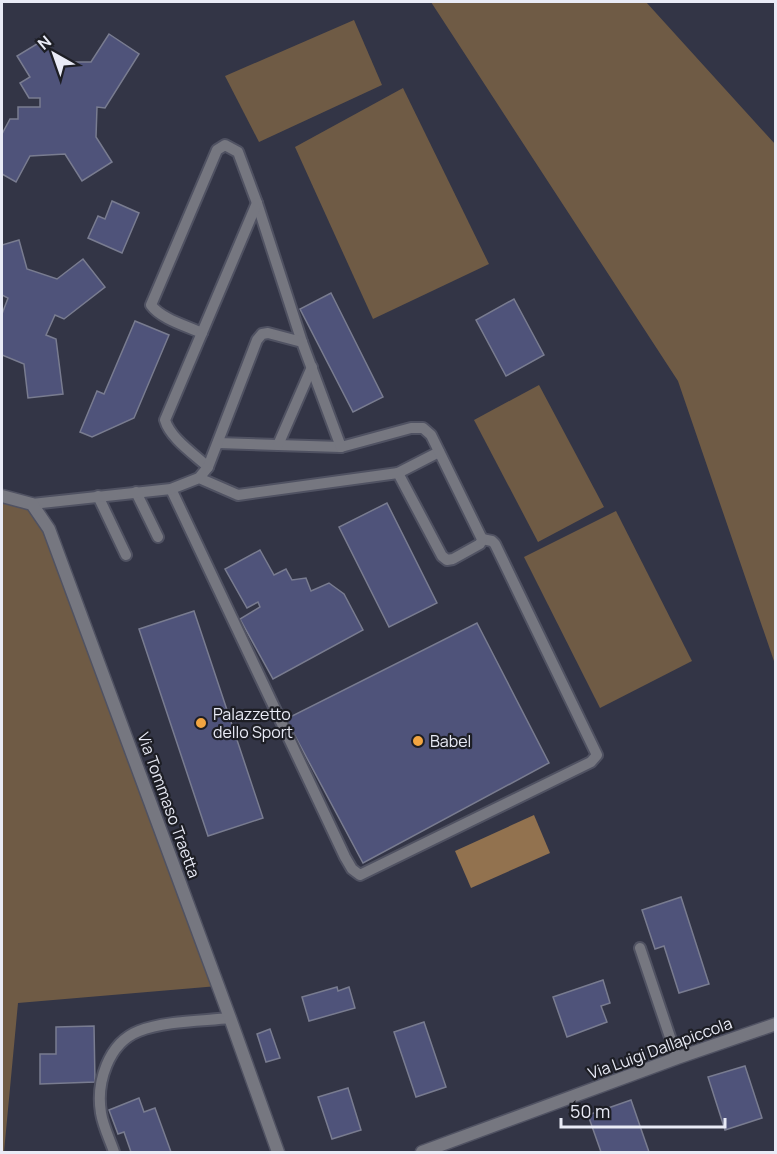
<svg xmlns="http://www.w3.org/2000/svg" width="777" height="1154" font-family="Manrope,sans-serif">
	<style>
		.green { fill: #6f5b45 }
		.water { fill: #92724f }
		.building { fill: #4f537a; stroke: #797c90; stroke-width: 1.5 }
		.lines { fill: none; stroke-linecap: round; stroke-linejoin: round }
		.lane-casing { stroke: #505262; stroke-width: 14 }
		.street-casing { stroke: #505262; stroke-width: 15 }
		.lane { stroke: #767780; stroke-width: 10 }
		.street { stroke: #767780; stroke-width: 12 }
		.poi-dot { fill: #f2a541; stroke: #1d1e25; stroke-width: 2 }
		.labels { text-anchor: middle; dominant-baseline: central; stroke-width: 4.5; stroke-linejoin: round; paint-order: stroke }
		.poi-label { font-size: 16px; fill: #e9ebf6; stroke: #1d1e25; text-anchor: start }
		.street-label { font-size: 16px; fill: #e9ebf6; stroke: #1d1e25 }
	</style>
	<rect width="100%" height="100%" fill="#333546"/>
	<g class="green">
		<path d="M431,2H646L775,144V664L678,381Z"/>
		<path d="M354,20L382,85L259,142L225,76Z"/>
		<path d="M403,88L489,264L373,319L295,147Z"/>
		<path d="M539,385L604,507L538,542L474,420Z"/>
		<path d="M2,497L32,504L56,546L218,986L18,1003L4,1152H2Z"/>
		<path d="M616,511L692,661L600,708L524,557Z"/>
	</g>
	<path class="water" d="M534,815L550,853L471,888L455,851Z"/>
	<g class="building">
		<path d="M109,34L139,54L105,108L97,107L96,137L112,162L82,181L65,154L30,156L16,182L2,174V134L10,119H18V107H40V98H29L20,83L30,77L17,56L45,39L59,62H91Z"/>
		<path d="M112,201L139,213L122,253L88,238L98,216L105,219Z"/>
		<path d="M19,240L27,269L57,279L83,259L105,287L64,319L55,315L46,335L56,339L63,394L28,398L24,364L2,355V314L8,298L2,295V245Z"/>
		<path d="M331,293L383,397L353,412L300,309Z"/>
		<path d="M514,299L544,355L506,376L476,320Z"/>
		<path d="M135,321L169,335L134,418L92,437L80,432L97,391L104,394Z"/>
		<path d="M387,503L437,603L389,627L339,527Z"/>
		<path d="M260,550L274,575L286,569L292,580L306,578L311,591L329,583L344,594L363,630L273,679L240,619L260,607L258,602L247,608L225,569Z"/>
		<path d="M194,611L263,818L208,836L139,629Z"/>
		<path d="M477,623L549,763L363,863L286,719Z"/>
		<path d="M681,897L709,984L679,993L664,946L655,949L642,910Z"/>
		<path d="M603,980L610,1003L601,1006L607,1022L567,1037L553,997Z"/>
		<path d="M337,987L338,991L349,987L355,1008L309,1021L302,997Z"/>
		<path d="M424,1022L446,1087L416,1097L394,1032Z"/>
		<path d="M94,1026L95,1082L40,1084V1054H56V1027Z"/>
		<path d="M270,1029L280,1058L266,1062L257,1034Z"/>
		<path d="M745,1066L762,1118L725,1130L708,1077Z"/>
		<path d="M348,1088L361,1130L332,1139L318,1097Z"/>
		<path d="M139,1098L144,1112L155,1108L171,1152H131L124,1132L118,1134L109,1110Z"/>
		<path d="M631,1100L649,1152H601L588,1115Z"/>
	</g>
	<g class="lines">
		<defs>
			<g id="lane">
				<path d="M202,333C187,326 161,319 151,305L217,150L225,145L238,152L257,203L302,342"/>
				<path d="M218,443L341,447"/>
				<path d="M278,445L312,367"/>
				<path d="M208,467C194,454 170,438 165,420L257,203"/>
				<path d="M398,473L439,452"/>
				<path d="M171,489L345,857L352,869L360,875L591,762L597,755L495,544L492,541L482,539"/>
				<path d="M136,492L158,537"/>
				<path d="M98,496L126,555"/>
				<path d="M32,504L171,489L199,478L208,467L257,340L262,334L268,333L302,342L341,447L411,428H423L431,435L482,539L480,544L453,559L447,560L442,556L398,473L238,495L199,478"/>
				<path d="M640,948L677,1058"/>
				<path d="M114,1152C110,1140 103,1126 101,1113C96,1083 108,1043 139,1031C164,1021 202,1021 230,1018"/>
			</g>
			<g id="street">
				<path d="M2,496L32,504L49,529L230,1018L278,1152"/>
				<path d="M422,1152L677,1058L776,1024"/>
			</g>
		</defs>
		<use href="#lane" class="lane-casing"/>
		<use href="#street" class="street-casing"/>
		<use href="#lane" class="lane"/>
		<use href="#street" class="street"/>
	</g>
	<g class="poi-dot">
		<circle cx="201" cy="723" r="6"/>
		<circle cx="418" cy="741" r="6"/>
	</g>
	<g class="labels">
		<g class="poi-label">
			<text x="213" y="714">Palazzetto<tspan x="213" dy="18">dello Sport</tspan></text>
			<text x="430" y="741">Babel</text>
		</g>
		<g class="street-label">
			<text transform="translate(169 805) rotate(70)">Via Tommaso Traetta</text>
			<text transform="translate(660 1048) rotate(-20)">Via Luigi Dallapiccola</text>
		</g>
	</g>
	<rect width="777" height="1154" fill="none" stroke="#e9ebf6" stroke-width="6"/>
	<g transform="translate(54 54) rotate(320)" stroke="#1d1e25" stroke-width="4.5" paint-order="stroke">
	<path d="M0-4.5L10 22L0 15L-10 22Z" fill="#e9ebf6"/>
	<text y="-9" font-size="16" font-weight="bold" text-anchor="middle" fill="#e9ebf6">N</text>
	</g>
	<path d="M561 1118v9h164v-9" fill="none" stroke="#e9ebf6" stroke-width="3"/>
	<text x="570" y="1118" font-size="18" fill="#e9ebf6" stroke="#1d1e25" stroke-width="4.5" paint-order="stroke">50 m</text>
</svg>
